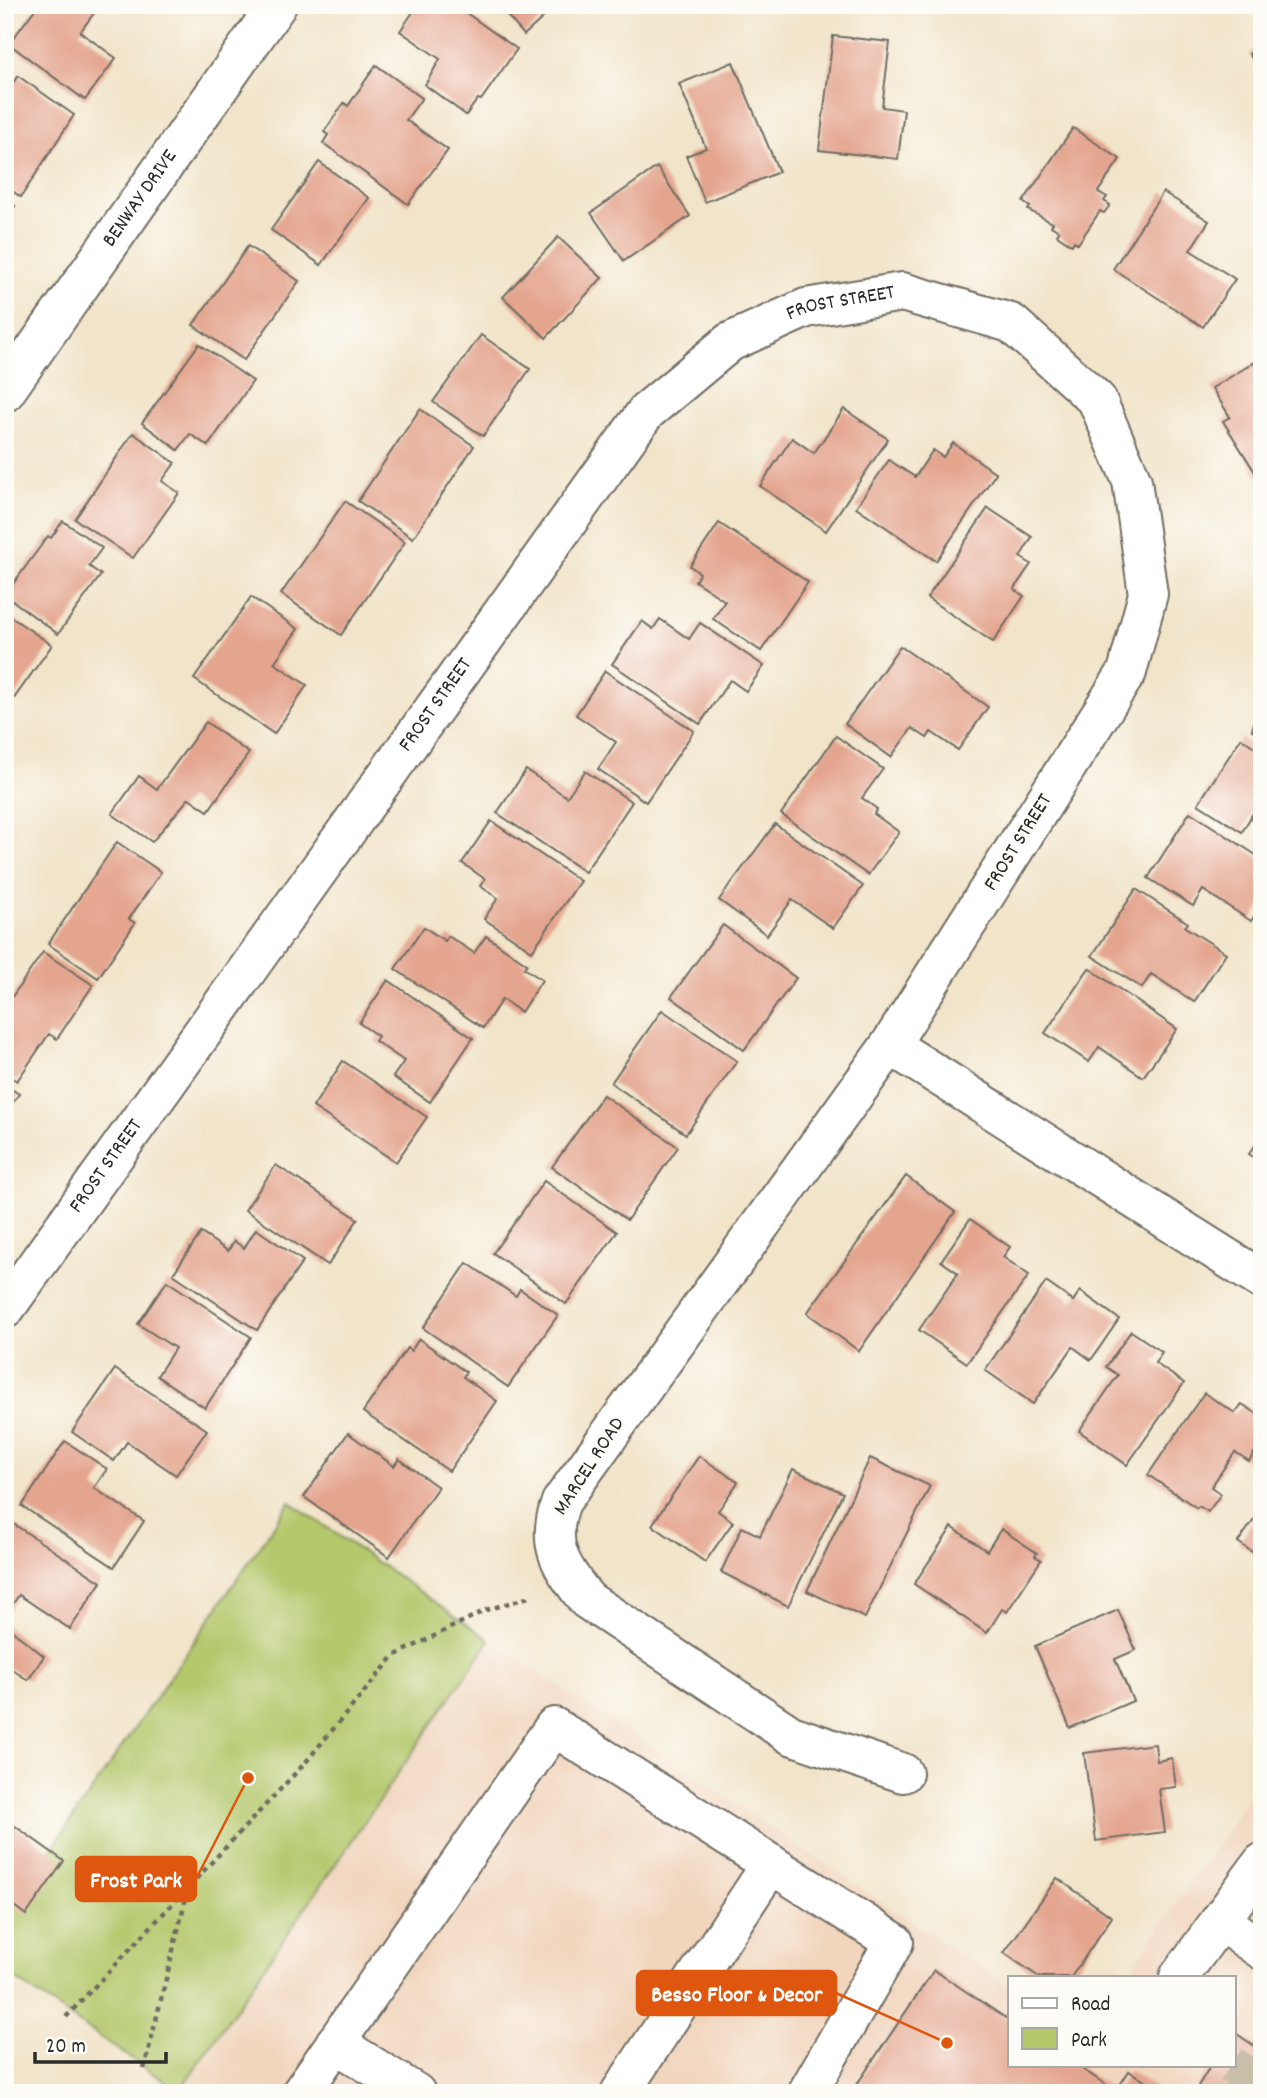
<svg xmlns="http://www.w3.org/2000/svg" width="1267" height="2098" font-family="Dekko,sans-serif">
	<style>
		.built { fill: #f1d5bd }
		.green { fill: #b4c86c; stroke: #707a4c; stroke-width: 2 }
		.building { fill: #e4a58f }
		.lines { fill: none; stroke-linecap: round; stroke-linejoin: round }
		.minor-tunnel { stroke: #c9bfa9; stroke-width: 38; stroke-dasharray: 38 19; stroke-linecap: butt }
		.minor-casing { stroke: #706c62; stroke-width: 42 }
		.path { stroke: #706c62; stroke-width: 4.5; stroke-dasharray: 5 5; stroke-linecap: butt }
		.minor { stroke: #fff; stroke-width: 38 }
		.labels { text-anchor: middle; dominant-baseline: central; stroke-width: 5; stroke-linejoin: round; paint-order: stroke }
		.street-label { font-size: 21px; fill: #2b2b2b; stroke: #fdfcf7 }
		.leader { fill: none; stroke: #df570e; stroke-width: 2.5 }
		.callout-dot { fill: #df570e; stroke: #fdfcf7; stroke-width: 2.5 }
		.callout { fill: #df570e; stroke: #df570e; stroke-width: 2.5 }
		.callout-label { font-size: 23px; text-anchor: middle; font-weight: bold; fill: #fff }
	</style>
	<rect width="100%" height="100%" fill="#fdfcf7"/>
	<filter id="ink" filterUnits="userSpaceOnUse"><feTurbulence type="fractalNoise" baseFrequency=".0143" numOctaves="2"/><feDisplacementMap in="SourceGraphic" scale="14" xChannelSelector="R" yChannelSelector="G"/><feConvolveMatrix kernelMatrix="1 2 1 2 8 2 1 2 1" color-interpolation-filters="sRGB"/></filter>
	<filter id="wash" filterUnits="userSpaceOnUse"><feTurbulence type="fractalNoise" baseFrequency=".00686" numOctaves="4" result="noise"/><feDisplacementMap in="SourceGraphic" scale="28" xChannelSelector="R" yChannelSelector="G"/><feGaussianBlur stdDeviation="1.57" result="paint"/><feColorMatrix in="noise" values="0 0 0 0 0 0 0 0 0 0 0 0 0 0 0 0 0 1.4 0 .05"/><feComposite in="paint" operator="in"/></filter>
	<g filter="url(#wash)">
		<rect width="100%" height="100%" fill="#f1e4c9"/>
		<path class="built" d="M490,1640L1010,1987V2065H1234V1977H1126L1262,1778V2093L179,2091Z"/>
		<path class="green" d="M290,1502L490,1640L179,2091L5,1972V1917Z"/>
		<g id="blocks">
			<g class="building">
				<path d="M38,5H100L80,32L116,58L85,100L9,44Z"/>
				<path d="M418,5H455L517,49L481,100L478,99L466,115L425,85L440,59L400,31Z"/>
				<path d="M498,5H557L524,35Z"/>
				<path d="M833,36L890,42L882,107L904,110L898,159L819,150Z"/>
				<path d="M1262,45V72L1249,54Z"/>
				<path d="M733,62L779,172L705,202L686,156L706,148L679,84Z"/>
				<path d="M376,65L422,98L406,120L448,150L408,204L323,143L328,135L324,132L344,103L348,106Z"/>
				<path d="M18,76L74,115L21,197L5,186V94Z"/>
				<path d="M1073,128L1120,159L1098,192L1107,197L1104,201L1110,205L1104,213L1100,211L1078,244L1074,241L1072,245L1057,235L1059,231L1051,226L1053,223L1028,210L1030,207L1023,202Z"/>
				<path d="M319,162L369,198L321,265L271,230Z"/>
				<path d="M657,167L690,216L624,261L591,213Z"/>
				<path d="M1163,192L1209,221L1190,250L1235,279L1203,327L1113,269Z"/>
				<path d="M5,199L15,206L5,220Z"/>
				<path d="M558,237L602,278L546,338L503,297Z"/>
				<path d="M248,246L299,281L244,360L193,325Z"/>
				<path d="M481,335L530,369L483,436L433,402Z"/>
				<path d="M199,344L253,381L208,446L190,434L178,450L142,423Z"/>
				<path d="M1255,362L1262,373L1260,480L1223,421L1230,417L1212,388Z"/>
				<path d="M420,409L474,446L413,538L358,501Z"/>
				<path d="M844,409L888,439L826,531L760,486L792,438L814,453Z"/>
				<path d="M133,433L175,463L162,481L179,493L133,558L75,519Z"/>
				<path d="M953,443L996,473L936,561L856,507L889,460L915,477L933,450L943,457Z"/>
				<path d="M345,501L405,542L341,635L281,594Z"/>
				<path d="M988,508L1032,537L1020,557L1031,564L1014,589L1024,596L993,642L927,598Z"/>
				<path d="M63,521L102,548L89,566L101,575L58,634L5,595L48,536L51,538Z"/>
				<path d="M719,523L808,582L761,651L713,619L725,601L695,581L700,573L690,566Z"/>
				<path d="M251,597L298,629L274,663L307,685L274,734L194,679Z"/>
				<path d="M5,613L52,645L5,711Z"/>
				<path d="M660,619L689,639L700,623L764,666L746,691L730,680L700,724L612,664L642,621L653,629Z"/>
				<path d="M900,646L988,707L958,750L931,732L927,738L912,728L891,757L845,724Z"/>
				<path d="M1261,666H1262V690L1255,688Z"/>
				<path d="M605,671L694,731L646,802L598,769L616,742L576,715Z"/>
				<path d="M1262,694V733L1252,730Z"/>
				<path d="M206,722L249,753L208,811L189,798L152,842L112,814L139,776L157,789Z"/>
				<path d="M836,736L883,769L862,798L877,809L874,814L899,832L868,875L781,814Z"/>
				<path d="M1241,738L1262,752V821L1252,815L1242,832L1198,804Z"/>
				<path d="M526,770L567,797L585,771L632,802L585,872L497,813Z"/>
				<path d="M1190,812L1262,859V905L1251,921L1203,890L1193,906L1148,878Z"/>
				<path d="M491,821L580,881L532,951L484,919L498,898L480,886L485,879L462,863Z"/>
				<path d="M775,824L863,886L833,928L792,900L767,935L719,900Z"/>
				<path d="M117,842L161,872L129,919L135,923L98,978L48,944Z"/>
				<path d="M1136,889L1188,923L1185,927L1226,953L1194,1002L1151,974L1142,988L1092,956Z"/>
				<path d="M723,925L796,978L744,1050L671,997Z"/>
				<path d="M424,927L445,941L448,936L474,953L486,936L527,964L524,968L542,980L521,1012L502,999L483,1028L395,969Z"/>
				<path d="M43,952L93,985L57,1039L49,1034L17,1081L5,1074V1007Z"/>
				<path d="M1089,968L1177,1029L1143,1077L1099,1047L1089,1062L1045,1033Z"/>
				<path d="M388,980L473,1038L430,1102L393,1077L404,1061L375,1041L378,1036L359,1023Z"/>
				<path d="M662,1010L737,1061L686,1134L611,1083Z"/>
				<path d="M343,1061L427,1117L396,1162L313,1107Z"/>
				<path d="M5,1085L19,1094L5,1114Z"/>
				<path d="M603,1095L678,1147L627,1220L552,1167Z"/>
				<path d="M1262,1135V1163L1249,1154Z"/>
				<path d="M276,1165L358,1219L328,1265L245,1210Z"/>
				<path d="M906,1176L955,1212L859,1351L807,1313Z"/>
				<path d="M544,1181L617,1232L566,1304L493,1253Z"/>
				<path d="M970,1219L1010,1247L1003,1257L1029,1275L967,1363L919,1330L958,1273L941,1261Z"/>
				<path d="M256,1229L303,1261L257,1330L173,1274L201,1233L228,1251L234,1241L244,1248Z"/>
				<path d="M467,1263L516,1296L520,1289L558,1315L508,1387L423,1328Z"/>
				<path d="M167,1281L251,1337L205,1408L157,1376L175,1348L138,1324Z"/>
				<path d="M1046,1282L1073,1301L1080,1291L1119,1319L1091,1360L1073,1347L1033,1404L985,1370Z"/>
				<path d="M1131,1331L1162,1352L1155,1363L1184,1383L1127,1465L1079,1431L1118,1375L1106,1367Z"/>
				<path d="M419,1339L466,1372L463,1377L497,1401L449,1471L363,1412L407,1348L411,1351Z"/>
				<path d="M115,1369L207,1430L176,1475L127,1442L114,1461L72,1432Z"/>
				<path d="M1204,1393L1235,1413L1242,1404L1262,1417V1441L1249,1461L1235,1452L1211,1487L1221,1494L1208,1512L1199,1506L1197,1508L1148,1475Z"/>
				<path d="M348,1433L394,1466L399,1459L438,1487L389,1557L304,1497Z"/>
				<path d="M65,1441L107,1469L94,1488L144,1521L114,1567L22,1506Z"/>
				<path d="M699,1456L738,1482L718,1511L733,1522L705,1562L652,1525Z"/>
				<path d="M870,1458L930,1486L865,1618L807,1591Z"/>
				<path d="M793,1469L843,1493L788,1606L721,1572L742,1527L760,1536Z"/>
				<path d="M1262,1509V1559L1238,1542Z"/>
				<path d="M9,1521L101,1582L70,1629L19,1595L5,1616V1526Z"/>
				<path d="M952,1527L987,1551L1001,1529L1037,1553L1035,1556L1041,1560L1007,1612L1002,1609L987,1633L914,1584Z"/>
				<path d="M1118,1610L1136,1650L1115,1659L1133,1701L1070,1728L1035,1646Z"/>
				<path d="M5,1625L44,1656L28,1680L10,1668L5,1675Z"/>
				<path d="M1155,1744L1157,1761L1172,1758L1176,1787L1159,1789L1165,1832L1096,1841L1084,1753Z"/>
				<path d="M5,1819L64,1861L26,1915L5,1899Z"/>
				<path d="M1057,1878L1112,1917L1071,1977H1039L1004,1953Z"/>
				<path d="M934,1970L1010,2021V2065H1076L1116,2091L1129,2071L1163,2093H851Z"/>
				<path d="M1234,2032L1262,2051V2093H1208L1198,2086L1211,2065H1234Z"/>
			</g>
		</g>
	</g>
	<g filter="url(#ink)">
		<use href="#blocks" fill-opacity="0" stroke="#706c62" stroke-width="2"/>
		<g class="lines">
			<path class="minor-tunnel" d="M1231,2065L1262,2086"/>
			<defs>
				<g id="minor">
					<path id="s1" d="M5,392L277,5"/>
					<path d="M890,1045L561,1502C545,1545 561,1566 587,1600L791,1735L903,1773"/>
					<path id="s2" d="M5,1309L646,412L730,342L806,308L902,292L1011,323L1097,400L1132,481L1148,594L1127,672L890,1045L1262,1280"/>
					<path d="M1220,1921L1262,1950"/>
					<path d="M1179,1977L1262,1863"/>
					<path d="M335,2043L416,2093"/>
					<path d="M301,2093L554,1727L894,1942L807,2093"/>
					<path d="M620,2093L771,1864"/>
				</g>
			</defs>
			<use href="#minor" class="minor-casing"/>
			<g class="path">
				<path d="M66,2017L305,1763L394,1656L486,1610L532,1596"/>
				<path d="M144,2069L189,1885"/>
			</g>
			<use href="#minor" class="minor"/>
		</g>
	</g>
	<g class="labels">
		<g class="street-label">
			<text stroke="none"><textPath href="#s1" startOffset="236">BENWAY DRIVE</textPath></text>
			<text stroke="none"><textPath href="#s2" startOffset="1330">FROST STREET</textPath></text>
			<text stroke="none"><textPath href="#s2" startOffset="742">FROST STREET</textPath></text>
			<text transform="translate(1019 843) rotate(-58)">FROST STREET</text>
			<text stroke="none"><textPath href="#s2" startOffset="175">FROST STREET</textPath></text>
			<text transform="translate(590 1467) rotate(-57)">MARCEL ROAD</text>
		</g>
	</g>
	<path class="leader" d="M248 1778L196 1879M947 2043L836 1993"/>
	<g class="callout-dot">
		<circle cx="248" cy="1778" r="7"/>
		<circle cx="947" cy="2043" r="7"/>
	</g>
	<g class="callout">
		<rect x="76" y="1857" width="120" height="44" rx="7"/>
		<rect x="637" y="1971" width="199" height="44" rx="7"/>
	</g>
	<g class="callout-label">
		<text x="136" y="1887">Frost Park</text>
		<text x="737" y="2001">Besso Floor &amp; Decor</text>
	</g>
	<rect width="1267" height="2098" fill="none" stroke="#fdfcf7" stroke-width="28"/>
	<rect x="1008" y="1976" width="228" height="91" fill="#fdfcf7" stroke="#a9a8a5" stroke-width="2"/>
	<rect x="1022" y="1998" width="35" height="10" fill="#ffffff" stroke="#a9a8a5" stroke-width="2"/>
	<text x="1071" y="2010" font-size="21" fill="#2b2b2b">Road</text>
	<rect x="1022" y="2028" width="35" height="21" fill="#b4c86c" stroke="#a9a8a5" stroke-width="2"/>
	<text x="1071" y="2046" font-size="21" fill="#2b2b2b">Park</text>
	<path d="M35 2052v10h131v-10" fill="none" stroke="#2b2b2b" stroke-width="3.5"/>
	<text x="46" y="2052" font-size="21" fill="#2b2b2b" stroke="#fdfcf7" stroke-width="5" paint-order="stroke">20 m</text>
</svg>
